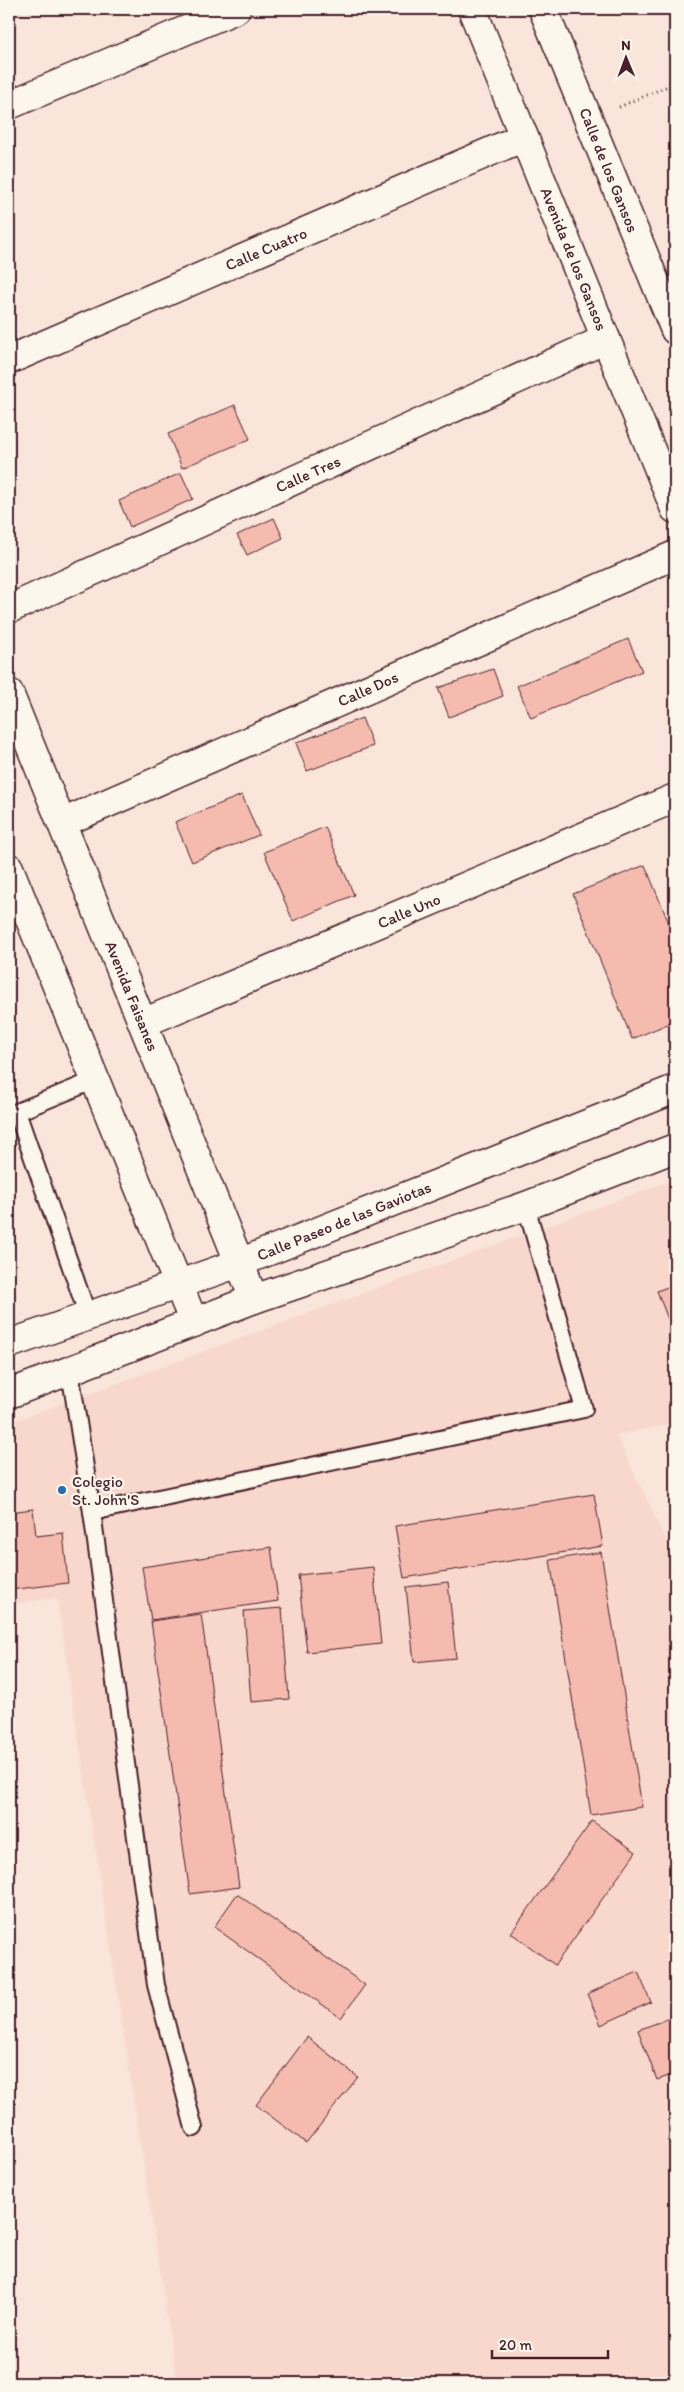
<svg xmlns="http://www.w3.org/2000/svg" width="684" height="2392" font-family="Itim,sans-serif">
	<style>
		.built { fill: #f8d8cd }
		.building { fill: #f5bbaf; stroke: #4a1f2b }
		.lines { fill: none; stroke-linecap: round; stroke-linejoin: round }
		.lane-casing { stroke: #4a1f2b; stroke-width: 20 }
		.street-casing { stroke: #4a1f2b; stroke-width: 31 }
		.secondary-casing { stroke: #4a1f2b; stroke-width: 31 }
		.path { stroke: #4a1f2b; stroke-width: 3; stroke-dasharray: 1 4; stroke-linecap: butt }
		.lane { stroke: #fbf7ec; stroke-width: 16 }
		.street { stroke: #fbf7ec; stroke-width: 28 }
		.secondary { stroke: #fbf7ec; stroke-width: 28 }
		.poi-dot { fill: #1f6fb2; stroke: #fbf7ec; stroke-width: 2 }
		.labels { text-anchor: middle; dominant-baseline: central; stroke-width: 4.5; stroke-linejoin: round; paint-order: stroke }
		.street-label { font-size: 16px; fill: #4a1f2b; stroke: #fbf7ec }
		.poi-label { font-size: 16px; fill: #4a1f2b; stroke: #fbf7ec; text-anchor: start }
	</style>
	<rect width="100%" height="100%" fill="#f9e5da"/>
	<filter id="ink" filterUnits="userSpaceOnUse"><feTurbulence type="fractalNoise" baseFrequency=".02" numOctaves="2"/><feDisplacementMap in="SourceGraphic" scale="10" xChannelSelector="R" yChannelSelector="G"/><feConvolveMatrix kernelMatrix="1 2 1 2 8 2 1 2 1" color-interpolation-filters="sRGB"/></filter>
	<g filter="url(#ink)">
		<path class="built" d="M675,1179V1423L616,1435L675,1559V2383H177L57,1598L9,1604V1423Z"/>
		<g class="building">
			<path d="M235,405L250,439L182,468L168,434Z"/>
			<path d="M181,473L193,499L130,527L119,501Z"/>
			<path d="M274,518L283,538L247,555L237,535Z"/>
			<path d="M628,639L642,671L531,718L517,686Z"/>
			<path d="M493,669L503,696L449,717L438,688Z"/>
			<path d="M362,718L373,746L307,771L296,743Z"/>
			<path d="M242,795L259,835L192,862L175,822Z"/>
			<path d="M325,827L354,895L293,921L264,852Z"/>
			<path d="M645,865L675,938V1021L632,1039L573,894Z"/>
			<path d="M675,1284V1337L657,1291Z"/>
			<path d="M594,1494L603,1546L404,1578L395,1526Z"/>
			<path d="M33,1509L36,1536L63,1533L68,1583L9,1590V1512Z"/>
			<path d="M271,1547L278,1601L151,1620L142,1567Z"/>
			<path d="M601,1552L642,1807L591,1815L550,1560Z"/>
			<path d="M373,1567L381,1644L307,1652L298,1575Z"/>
			<path d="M448,1582L456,1658L414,1662L406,1587Z"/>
			<path d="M282,1608L289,1699L251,1702L244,1611Z"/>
			<path d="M201,1614L239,1887L190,1894L151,1621Z"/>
			<path d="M592,1821L636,1852L555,1965L511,1933Z"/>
			<path d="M237,1894L365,1985L341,2018L214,1927Z"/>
			<path d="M638,1972L651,2002L601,2025L587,1994Z"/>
			<path d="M675,2016V2074L657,2080L638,2030Z"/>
			<path d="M307,2037L358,2077L306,2143L256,2105Z"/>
		</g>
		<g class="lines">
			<defs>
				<g id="lane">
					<path d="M88,1316L17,1112L95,1080"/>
					<path d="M70,1371L92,1512L584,1409L526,1206"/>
					<path d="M92,1512L156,1985L194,2128"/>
				</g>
				<g id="street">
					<path d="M9,105L236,9"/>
					<path d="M9,360L524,137"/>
					<path d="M9,609L606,339"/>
					<path d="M9,693L254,1299"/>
					<path d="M62,823L675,555"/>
					<path d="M9,868L194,1323"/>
					<path d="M143,1023L675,798"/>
				</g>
				<g id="secondary">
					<path d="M472,9L675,509"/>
					<path d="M543,9L675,330"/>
					<path d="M9,1344L239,1263L675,1089"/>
					<path d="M9,1394L254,1299L526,1206L675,1148"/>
				</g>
			</defs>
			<use href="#lane" class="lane-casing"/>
			<use href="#street" class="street-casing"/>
			<use href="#secondary" class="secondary-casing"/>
			<path class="path" d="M619,107L675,83"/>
			<use href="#lane" class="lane"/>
			<use href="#street" class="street"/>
			<use href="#secondary" class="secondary"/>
		</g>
	</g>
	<circle class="poi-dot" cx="62" cy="1490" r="5"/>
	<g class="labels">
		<g class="street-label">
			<text transform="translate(609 170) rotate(68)">Calle de los Gansos</text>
			<text transform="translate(266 249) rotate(-23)">Calle Cuatro</text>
			<text transform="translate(574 259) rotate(68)">Avenida de los Gansos</text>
			<text transform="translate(308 474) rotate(-24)">Calle Tres</text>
			<text transform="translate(368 689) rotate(-24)">Calle Dos</text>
			<text transform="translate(409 911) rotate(-23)">Calle Uno</text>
			<text transform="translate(132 996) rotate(68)">Avenida Faisanes</text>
			<text transform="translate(344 1221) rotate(-22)">Calle Paseo de las Gaviotas</text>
		</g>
		<g class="poi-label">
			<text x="72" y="1481">Colegio<tspan x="72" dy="18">St. John'S</tspan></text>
		</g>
	</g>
	<rect width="684" height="2392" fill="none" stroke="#fbf7ec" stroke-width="30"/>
	<rect x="15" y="15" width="654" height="2362" fill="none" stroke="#4a1f2b" stroke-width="2" filter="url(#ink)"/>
	<g transform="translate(626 58) rotate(359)" stroke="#fbf7ec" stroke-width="4" paint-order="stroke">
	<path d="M0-4L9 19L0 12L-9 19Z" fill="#4a1f2b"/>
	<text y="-8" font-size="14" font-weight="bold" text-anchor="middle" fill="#4a1f2b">N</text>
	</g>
	<path d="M492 2350v8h116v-8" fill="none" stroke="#4a1f2b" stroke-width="2.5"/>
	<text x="499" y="2350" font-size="15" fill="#4a1f2b" stroke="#fbf7ec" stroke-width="4" paint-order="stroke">20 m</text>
</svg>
